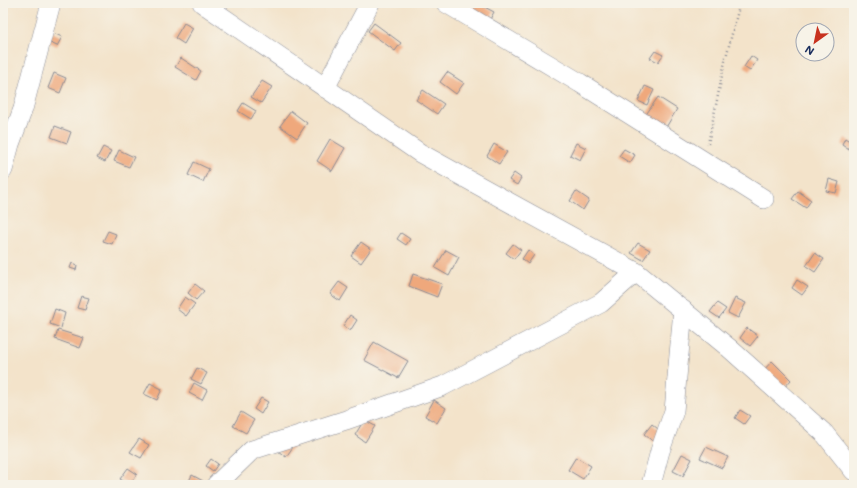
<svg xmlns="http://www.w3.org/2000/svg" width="857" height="488" font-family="Mali,sans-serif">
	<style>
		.building { fill: #efa87c }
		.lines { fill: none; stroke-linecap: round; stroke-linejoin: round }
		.street-casing { stroke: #878994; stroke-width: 20 }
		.path { stroke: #878994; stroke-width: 2.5; stroke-dasharray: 1 3; stroke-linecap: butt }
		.street { stroke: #fff; stroke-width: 19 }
	</style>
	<rect width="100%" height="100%" fill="#f7f3e8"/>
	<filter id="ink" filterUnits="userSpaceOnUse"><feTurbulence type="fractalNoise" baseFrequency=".025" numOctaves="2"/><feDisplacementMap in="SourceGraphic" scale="8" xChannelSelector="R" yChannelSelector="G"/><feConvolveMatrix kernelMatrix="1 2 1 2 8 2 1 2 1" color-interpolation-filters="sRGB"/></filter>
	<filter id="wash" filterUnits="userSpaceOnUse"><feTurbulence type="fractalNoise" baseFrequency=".012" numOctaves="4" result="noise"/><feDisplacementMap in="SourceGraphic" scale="16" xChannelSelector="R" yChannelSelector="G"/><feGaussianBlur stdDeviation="0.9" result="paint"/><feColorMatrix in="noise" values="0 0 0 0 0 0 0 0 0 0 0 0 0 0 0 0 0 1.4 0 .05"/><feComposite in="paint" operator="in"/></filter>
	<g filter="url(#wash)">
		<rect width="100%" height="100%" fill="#f3e3ca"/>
		<g id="blocks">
			<g class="building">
				<path d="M473,3H477L494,12L489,21L469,11Z"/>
				<path d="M184,23L193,28L184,44L175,38Z"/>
				<path d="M374,23L401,43L395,51L368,31Z"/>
				<path d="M49,31L62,37L57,46L44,40Z"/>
				<path d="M655,51L663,55L658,62L650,58Z"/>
				<path d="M751,56L757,60L750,71L744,67Z"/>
				<path d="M181,58L201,71L196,80L175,67Z"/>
				<path d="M447,72L464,83L456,94L440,82Z"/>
				<path d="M54,73L66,78L60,93L48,88Z"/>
				<path d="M262,81L272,87L261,103L251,97Z"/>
				<path d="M645,86L654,90L647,105L638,101Z"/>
				<path d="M423,90L444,104L437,114L416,100Z"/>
				<path d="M658,97L677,109L665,129L645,116Z"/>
				<path d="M243,103L256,111L251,119L238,111Z"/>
				<path d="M291,111L307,123L297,138L280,126Z"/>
				<path d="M55,126L71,132L67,143L51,137Z"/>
				<path d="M845,138L854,144V147L852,151L842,144Z"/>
				<path d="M330,139L345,148L332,171L317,161Z"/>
				<path d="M576,143L586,148L580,160L570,155Z"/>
				<path d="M494,144L507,152L499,164L487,156Z"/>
				<path d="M103,147L111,151L105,162L97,158Z"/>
				<path d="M624,149L635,155L630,163L619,156Z"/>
				<path d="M119,150L134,157L129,167L114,161Z"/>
				<path d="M194,162L209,169L203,182L188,175Z"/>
				<path d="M514,173L521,178L517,185L509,180Z"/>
				<path d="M829,179L839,182L836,193L826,191Z"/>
				<path d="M576,191L589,200L583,210L570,201Z"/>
				<path d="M798,191L811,200L806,208L792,199Z"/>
				<path d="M108,231L116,234L112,244L103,241Z"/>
				<path d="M401,233L410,239L406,245L397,239Z"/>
				<path d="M361,242L371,249L361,263L351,256Z"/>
				<path d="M638,243L650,250L643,260L631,253Z"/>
				<path d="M513,244L521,250L514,259L506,253Z"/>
				<path d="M446,250L459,257L449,276L435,268Z"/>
				<path d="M528,250L534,255L528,264L522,259Z"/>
				<path d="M815,253L824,259L815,272L806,266Z"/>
				<path d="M72,263L77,265L76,270L70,268Z"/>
				<path d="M413,274L442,284L437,297L409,286Z"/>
				<path d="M797,280L808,287L802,295L792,288Z"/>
				<path d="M339,282L348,288L340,301L330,294Z"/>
				<path d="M195,284L204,291L196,300L188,293Z"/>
				<path d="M81,296L89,298L85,310L77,308Z"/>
				<path d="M185,297L195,304L186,316L177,309Z"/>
				<path d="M735,298L746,303L738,318L728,313Z"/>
				<path d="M717,303L726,309L719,318L710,312Z"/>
				<path d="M55,309L65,313L61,328L50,324Z"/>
				<path d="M350,315L357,320L350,331L343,326Z"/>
				<path d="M747,328L758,336L750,346L740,338Z"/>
				<path d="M58,330L84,338L80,348L55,339Z"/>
				<path d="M374,342L408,361L398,378L364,360Z"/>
				<path d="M772,361L791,380L783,389L763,371Z"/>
				<path d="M197,368L207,373L201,384L191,379Z"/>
				<path d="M150,383L162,389L157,400L144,394Z"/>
				<path d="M194,383L207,390L202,400L189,393Z"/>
				<path d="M261,398L268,402L261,414L254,409Z"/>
				<path d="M434,400L446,408L437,423L425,416Z"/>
				<path d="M740,410L750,416L744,424L735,418Z"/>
				<path d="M241,412L254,420L246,433L233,426Z"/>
				<path d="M364,420L375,426L365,442L355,435Z"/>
				<path d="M652,424L664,434L656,444L644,434Z"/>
				<path d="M139,439L149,445L141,458L130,452Z"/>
				<path d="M295,444L286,457L278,451Z"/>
				<path d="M706,447L728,457L722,468L700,458Z"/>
				<path d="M682,454L692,459L683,476L673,471Z"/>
				<path d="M576,457L591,466L583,479L568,470Z"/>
				<path d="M211,459L218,464L213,471L206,466Z"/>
				<path d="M128,468L137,474L129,485L120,479Z"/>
				<path d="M192,475L203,481L201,485H187Z"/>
			</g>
		</g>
	</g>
	<g filter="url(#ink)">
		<use href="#blocks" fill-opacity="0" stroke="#878994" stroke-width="1"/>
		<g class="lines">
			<defs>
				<g id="street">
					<path d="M202,3L420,153L505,200L636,272L729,348L824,433L854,471"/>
					<path d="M446,3L580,83L764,199"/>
					<path d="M325,88L370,3"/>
					<path d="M3,170L10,144L23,109L51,3"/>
					<path d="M216,485L252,450L346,420L443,386L601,303L636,272"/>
					<path d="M651,485L660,451L674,411L683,310"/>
				</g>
			</defs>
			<use href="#street" class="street-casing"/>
			<path class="path" d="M708,144L725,61L740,3"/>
			<use href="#street" class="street"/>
		</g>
	</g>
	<rect width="857" height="488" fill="none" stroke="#f7f3e8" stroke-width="16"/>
	<g transform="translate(815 42) rotate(213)"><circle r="19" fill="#f7f3e8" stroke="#9fa5b1"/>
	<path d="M0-3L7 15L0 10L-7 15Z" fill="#c8321e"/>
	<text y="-6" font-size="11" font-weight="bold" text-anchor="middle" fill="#1b2f5e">N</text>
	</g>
</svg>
